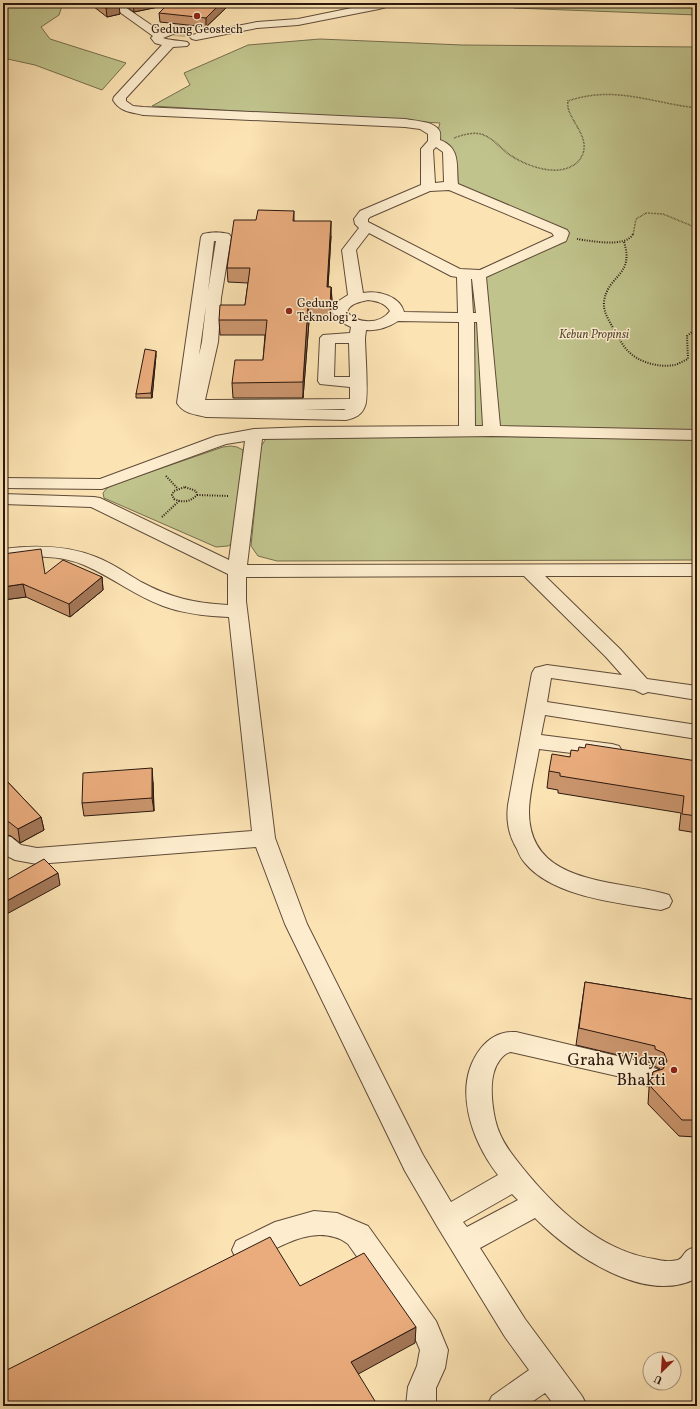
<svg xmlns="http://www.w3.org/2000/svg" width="700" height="1409" font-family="Vollkorn,serif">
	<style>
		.green { fill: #c0c38c; stroke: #766e4e }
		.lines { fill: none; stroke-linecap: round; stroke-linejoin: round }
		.minor-tunnel { stroke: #d2ba92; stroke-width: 12; stroke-dasharray: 12 6; stroke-linecap: butt }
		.minor-casing { stroke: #5f4b38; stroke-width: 2 }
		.path-far1 { stroke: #2b180f; stroke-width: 1.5; stroke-dasharray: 0.5 1; stroke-linecap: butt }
		.path { stroke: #2b180f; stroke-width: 2; stroke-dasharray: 1 1.5; stroke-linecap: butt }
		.minor { fill: #fdedce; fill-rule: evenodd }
		.wall { fill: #c9946c; stroke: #2b180f }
		.shaded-wall { fill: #a47858; stroke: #2b180f }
		.building { fill: #eaac7d; stroke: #2b180f }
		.poi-dot { fill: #8f2418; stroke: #fdedce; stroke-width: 1.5 }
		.labels { text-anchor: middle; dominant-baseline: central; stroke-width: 3; stroke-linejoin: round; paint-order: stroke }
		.far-poi-label { font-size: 12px; fill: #2b180f; stroke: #fdedce }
		.far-park-label { font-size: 12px; font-style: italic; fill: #584b34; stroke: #fdedce }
		.near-poi-label { font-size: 17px; fill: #2b180f; stroke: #fdedce; text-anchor: end }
	</style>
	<rect width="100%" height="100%" fill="#fce3b3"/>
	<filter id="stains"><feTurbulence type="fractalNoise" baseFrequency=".005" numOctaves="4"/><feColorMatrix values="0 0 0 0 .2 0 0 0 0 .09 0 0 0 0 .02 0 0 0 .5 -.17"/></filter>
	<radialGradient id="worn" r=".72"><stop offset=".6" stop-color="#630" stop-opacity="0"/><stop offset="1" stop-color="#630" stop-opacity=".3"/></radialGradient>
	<g class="green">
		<path d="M3,3H63L59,15L41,27L50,39L126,63L102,90L35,65L3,58Z"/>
		<path d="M506,3H697V15L514,8Z"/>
		<path d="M320,39L462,45L697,47V560L277,561L258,556L251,546L261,446L266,439L279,435L547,437L473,436L465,275L557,240L560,234L451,186L449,152L435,141L440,123L152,106L190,85L184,73L248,45Z"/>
		<path d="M231,446L237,447L243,450V453L233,543L228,546L216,547L104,498L103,493L107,488L115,484L223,447Z"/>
	</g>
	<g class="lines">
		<path class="minor-tunnel" d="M174,30L191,32"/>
		<defs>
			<g id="minor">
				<path d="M107,3H119L160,31L174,27L178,28L180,30L178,32L163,38C171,41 179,40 187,42L189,44L187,46L173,47L126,98V101L133,106L143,107L405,119C415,121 433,121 439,130C441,133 440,137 440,140C461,148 456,165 458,184L567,230L569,233L566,241L486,277L500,426L697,430V440L492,436L262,439L247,565L697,564V576H545L620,649L647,679L697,686V700L648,692L643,694L635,690L551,678L547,702L697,725V739L545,715L541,735L612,744L619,746L622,751L619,756L612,758L539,749C536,768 529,793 529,812C529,887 619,879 669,895L672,901L669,907L661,910C619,903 553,897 525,863C521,859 519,854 517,849C509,836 506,821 508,805L532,673L535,668L547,665L622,675L606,657L524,576L246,577V601L275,838L307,924L423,1155L451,1202L498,1175C472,1141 451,1086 481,1048C490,1037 502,1031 516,1032L634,1060L659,1070L662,1077L659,1084L650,1087L630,1079L511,1052C503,1053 496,1064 494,1072C489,1088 493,1119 500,1134C505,1146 514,1157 522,1167C555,1208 600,1251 654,1259C661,1261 670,1262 678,1260C683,1258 684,1252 688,1250C691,1248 694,1248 697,1247V1278C645,1306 571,1254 535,1218L480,1248L525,1319L582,1396L587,1406H555L545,1393L526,1406H487L492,1396L529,1370L505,1337L437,1226L405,1171L285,924L256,847L37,864L15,860L3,854V835L11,837L21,845L37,848L252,831L229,617C207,616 185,614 163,606C135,596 112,577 84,565C59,554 30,556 3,559V549C34,545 66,545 96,557C112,563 126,573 141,582C171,598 194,603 228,605V574L91,507L3,504V494L94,497L100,498L229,560L245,441L226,444L102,489L3,488V478L100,479L216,436L254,429L308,427L459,426V322L398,321C389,327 377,331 366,330L365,338C365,350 369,398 365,406C362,415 355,418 346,420L206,417C194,414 184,414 177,403L201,237L203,234C211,232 221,232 229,234L231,237L221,298L218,342L205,400L350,399V387L320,384L318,381L320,338L323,335L350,333L351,327L339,321L332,312L337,302L348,295L342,250L359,228L355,224L354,219L360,211L421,185V149L428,141V134L420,129L405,127L143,115C131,112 120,112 113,100L114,97L162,45L155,43L151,38L153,36ZM436,147L443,152L444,182L435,183L433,150ZM449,190L552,233L554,236L480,270L460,269L368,222V219L370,217L430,191ZM369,233L451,276L457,277L458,313L404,312C400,296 378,290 363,293L356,250ZM214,241H216L208,291ZM471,279H472L476,313H473ZM368,300C377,301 385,303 390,311C380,325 357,324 347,312C350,303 360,302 368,300ZM206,306L202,342L199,355ZM474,322H477L483,426H475ZM335,343H349L350,377H334ZM303,409H346L344,410ZM512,1194L518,1200L467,1227L463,1222Z"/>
				<path d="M376,3H386L387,5L386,7L379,9L298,25L257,28L196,40L192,39L190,37L192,35L196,34L257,22L298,19Z"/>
				<path d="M314,1211L337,1213L368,1226L436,1321L448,1350L445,1368L436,1388V1406H406L408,1387L417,1366L420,1350L415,1338L348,1244C344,1241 339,1238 334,1237C303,1228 274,1252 246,1262L236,1259L232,1250L236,1241L275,1222Z"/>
			</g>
		</defs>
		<use href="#minor" class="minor-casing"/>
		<g class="path-far1">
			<path d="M454,138C462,135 472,132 481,134C491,137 498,145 506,152C521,164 553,177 572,166C578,163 583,157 584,149C586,131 565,116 568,101C614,85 652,103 697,108"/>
			<path d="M633,235L636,219L646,213L663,214L697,228"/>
		</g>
		<g class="path">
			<path d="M577,239C591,241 626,248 633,234"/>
			<path d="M624,242C635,276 607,275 604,302C603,312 609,320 613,328C618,336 622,345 628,351C638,362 659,368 674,365C679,364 683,361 688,359L687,336L697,328"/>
			<path d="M166,476L178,489"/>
			<path d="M185,487L196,491L197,495C190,502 183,503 174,499L172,495L174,491Z"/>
			<path d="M197,495L229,496"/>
			<path d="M162,517L179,501"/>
		</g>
		<use href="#minor" class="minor"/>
	</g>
	<g class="wall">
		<path d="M89,3H116L120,14L107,17Z"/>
		<path d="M122,3H228V6L206,27L160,22L159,13L167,5L134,12Z"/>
		<path d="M301,3H329L308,7Z"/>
		<path d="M294,211V221L331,236L328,287H331L332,301L331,321H309L303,398H233L232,383L263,360L265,335H220L219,320L245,305L248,283L228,282L227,268L256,220Z"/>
		<path d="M156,355L152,398H136V394Z"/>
		<path d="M3,554L45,574L102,577L103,590L70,617L26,597L3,600Z"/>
		<path d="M570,757L697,761V833L679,830L681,813L558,793V790L547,788L549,771Z"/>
		<path d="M3,777L41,817L44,830L20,843L11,836L3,834Z"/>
		<path d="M153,782L154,811L84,816L82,803Z"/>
		<path d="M585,982L697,1000V1137L679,1136L648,1104L649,1088L653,1072L660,1069L652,1065V1063L576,1045Z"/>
	</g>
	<g class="shaded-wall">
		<path d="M133,3H178L134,12Z"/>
		<path d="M221,3H228V6L206,27V18Z"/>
		<path d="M308,3H329L308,7Z"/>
		<path d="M119,5L120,14L107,17L106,8Z"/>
		<path d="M331,221V236L327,301V287Z"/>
		<path d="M331,287L332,301L331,321L330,306Z"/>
		<path d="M308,306L309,321L303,398V382Z"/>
		<path d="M156,351V355L152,398L151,393Z"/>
		<path d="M102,577L103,590L70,617L69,604Z"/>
		<path d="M23,584L26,597L3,600V587Z"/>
		<path d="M152,768L153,782L154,811L152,798Z"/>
		<path d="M41,817L44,830L20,843L18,829Z"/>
		<path d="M58,873L60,885L3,916V903Z"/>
		<path d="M416,1327L415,1343L351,1378V1362Z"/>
	</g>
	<g class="building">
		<path d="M100,3H116L119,5L106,8Z"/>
		<path d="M169,3H221L206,18L159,13Z"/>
		<path d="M258,210L294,211L293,221H331L327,287H331L330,306H308L303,382L232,383L235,360H263L267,320H219L220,305H245L250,268H227L234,220H256Z"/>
		<path d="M145,349L156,351L151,393L136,394Z"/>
		<path d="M41,549L45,574L63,560L102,577L69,604L23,584L3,587V554Z"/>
		<path d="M586,744L697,761V816L682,814L684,796L560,776V773L549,771L552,754L570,757L571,750L578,751L579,747L585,748Z"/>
		<path d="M152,768V798L82,803L83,773Z"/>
		<path d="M3,777L41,817L18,829L9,822L3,821Z"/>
		<path d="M44,859L58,873L3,903V876L7,880Z"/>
		<path d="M585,982L697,1000V1120H682L651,1087L653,1072L663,1069L667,1061L664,1053L655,1049V1046L579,1028Z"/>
		<path d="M270,1237L300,1286L364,1253L416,1327L351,1362L378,1406H3V1372Z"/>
	</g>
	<g class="poi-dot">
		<circle cx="197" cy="16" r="4"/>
		<circle cx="289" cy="311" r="4"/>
		<circle cx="674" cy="1070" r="4"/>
	</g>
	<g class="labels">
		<g class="far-poi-label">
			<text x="197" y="30">Gedung Geostech</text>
			<text x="297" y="304" text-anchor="start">Gedung<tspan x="297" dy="14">Teknologi 2</tspan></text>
		</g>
		<g class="far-park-label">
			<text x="594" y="335">Kebun Propinsi</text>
		</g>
		<g class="near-poi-label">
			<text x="666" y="1060">Graha Widya<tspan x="666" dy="20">Bhakti</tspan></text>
		</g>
	</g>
	<rect width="700" height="1409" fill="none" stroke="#fce3b3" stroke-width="16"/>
	<rect x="4" y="4" width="692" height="1401" fill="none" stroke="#2b180f" stroke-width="2"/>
	<rect x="8" y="8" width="684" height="1393" fill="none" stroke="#2b180f"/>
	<g transform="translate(662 1371) rotate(205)"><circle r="19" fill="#fdedce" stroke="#a99882"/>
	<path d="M0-3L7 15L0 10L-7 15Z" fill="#8f2418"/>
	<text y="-6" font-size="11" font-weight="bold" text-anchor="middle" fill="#2b180f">U</text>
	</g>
	<rect width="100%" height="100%" filter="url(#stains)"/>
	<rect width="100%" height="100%" fill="url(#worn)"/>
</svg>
